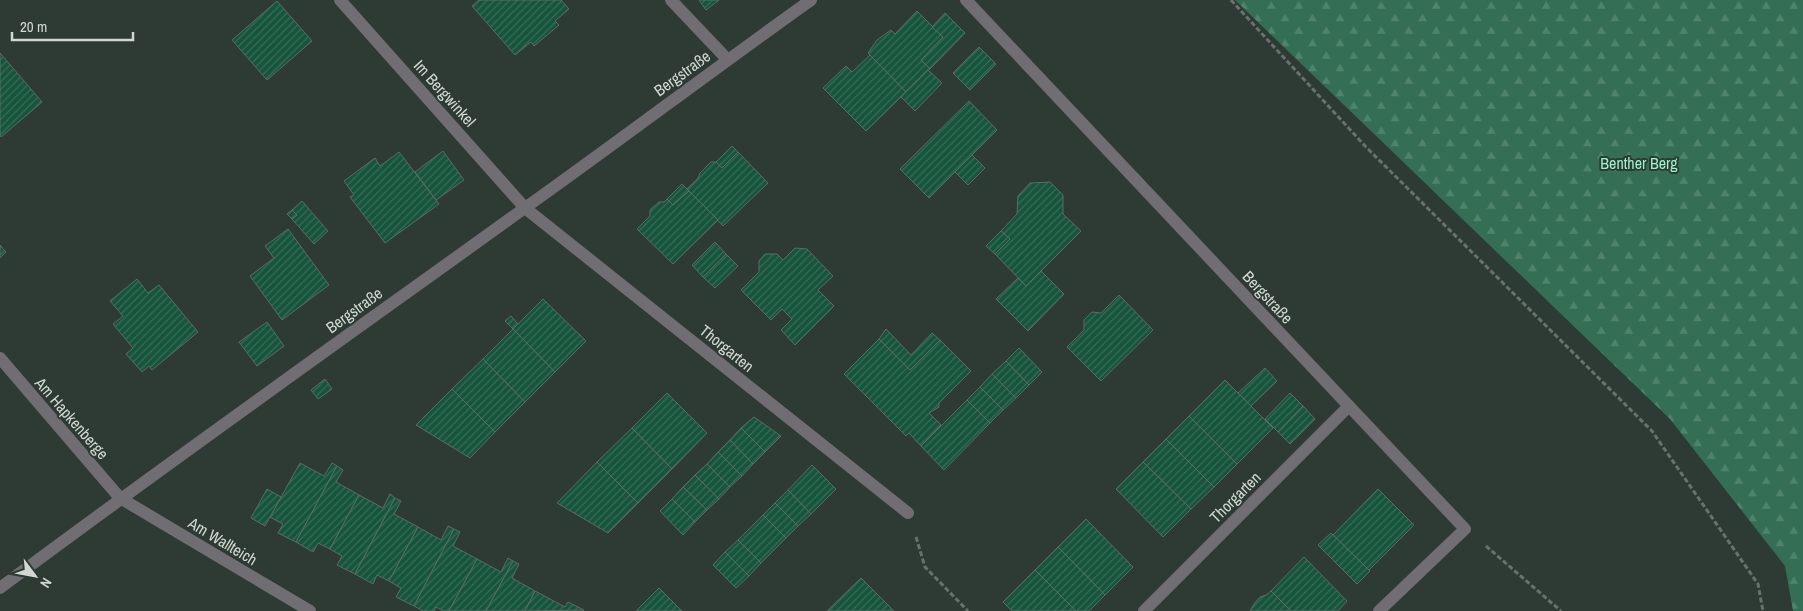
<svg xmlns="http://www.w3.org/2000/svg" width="1803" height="611" font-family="'Archivo Narrow',sans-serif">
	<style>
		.forest { fill: url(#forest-firs) }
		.building { fill: url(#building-hatch); stroke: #5e6b64 }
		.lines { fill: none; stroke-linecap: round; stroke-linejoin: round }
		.path { stroke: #68726d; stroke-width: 3; stroke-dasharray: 5 2.5; stroke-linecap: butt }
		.minor { stroke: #706d73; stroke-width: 12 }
		.labels { text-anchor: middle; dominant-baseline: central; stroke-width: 4; stroke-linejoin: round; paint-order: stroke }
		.street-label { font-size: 16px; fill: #d1d8d4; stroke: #2e3a34 }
		.park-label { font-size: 16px; fill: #99f3c8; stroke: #2e3a34 }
	</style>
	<defs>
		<pattern id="forest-firs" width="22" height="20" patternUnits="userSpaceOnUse" patternTransform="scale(1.25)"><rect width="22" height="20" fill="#346f55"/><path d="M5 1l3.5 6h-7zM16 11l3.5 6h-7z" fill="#50836d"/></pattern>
		<pattern id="building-hatch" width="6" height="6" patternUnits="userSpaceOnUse" patternTransform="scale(1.25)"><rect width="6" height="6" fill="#16553c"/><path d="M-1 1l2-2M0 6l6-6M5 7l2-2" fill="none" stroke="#376d57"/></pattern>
	</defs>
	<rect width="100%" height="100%" fill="#2e3a34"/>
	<path class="forest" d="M1235,0H1803V611H1793L1785,566L1670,419Z"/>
	<g class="building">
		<path d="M479,0H561L569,9L555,21L559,25L534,46L531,42L515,55L472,6Z"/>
		<path d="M699,0H719L706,10Z"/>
		<path d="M277,1L312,41L267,80L232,40Z"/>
		<path d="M917,11L943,37L921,60L930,69L906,92L868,53L877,40L891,30L895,34Z"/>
		<path d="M945,13L965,33L930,69L921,60L943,37L932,27Z"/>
		<path d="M979,47L996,64L970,90L953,73Z"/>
		<path d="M0,53L42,102L1,137L0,135Z"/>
		<path d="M870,55L906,92L866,131L823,88L846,66L852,72Z"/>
		<path d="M928,70L942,83L915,111L901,97Z"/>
		<path d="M969,101L997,130L929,198L900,169Z"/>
		<path d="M732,146L738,152L722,168L716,162Z"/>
		<path d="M443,151L464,180L436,200L415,172Z"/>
		<path d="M399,152L439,204L385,243L350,197L354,195L344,181L375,158L380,166Z"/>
		<path d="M738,152L768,183L723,226L687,189L698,178L700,173L711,162H716L722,168Z"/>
		<path d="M972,155L985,168L968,185L955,172Z"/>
		<path d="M1050,182L1063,195V214L1081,231L1026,286L995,254L1010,239L1001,231L1017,214L1018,196L1030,183Z"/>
		<path d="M682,184L689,191L673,205L667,199Z"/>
		<path d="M689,191L718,220L673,264L637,229L650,216V210L659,202H664L667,199L673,205Z"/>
		<path d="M302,201L328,231L314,244L292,219L297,215L292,210Z"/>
		<path d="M292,210L297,215L292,219L287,214Z"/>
		<path d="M288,229L329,285L282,320L250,276L274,258L265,246Z"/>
		<path d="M1001,231L1010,239L995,254L986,246Z"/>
		<path d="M715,242L726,254L703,277L692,265Z"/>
		<path d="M0,245L6,252L0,258Z"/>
		<path d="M795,248L807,249L833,276L818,290L834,306L795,345L781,330L792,319L782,309L771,320L741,290L759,272V261L765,254H777L783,260Z"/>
		<path d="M726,254L738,266L715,288L703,277Z"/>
		<path d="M1041,271L1064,294L1028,331L996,299L1018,278L1026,286Z"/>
		<path d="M137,279L148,293L159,285L198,332L152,370L149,366L142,372L126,354L133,348L113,324L123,316L110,301Z"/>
		<path d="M1119,295L1153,330L1101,381L1067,347L1084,330V320L1092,312L1101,313Z"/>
		<path d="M543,299L586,341L555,372L513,329Z"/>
		<path d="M511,316L518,324L513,329L505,321Z"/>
		<path d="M267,322L284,346L257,366L239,342Z"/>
		<path d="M513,329L555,372L525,402L483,359Z"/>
		<path d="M886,329L911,355L932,333L940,340L910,370L879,339Z"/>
		<path d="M879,339L910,370L940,340L971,371L939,403V407L929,413L941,425L921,446L909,433L906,436L844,374Z"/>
		<path d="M1019,348L1042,372L1029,385L1006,361Z"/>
		<path d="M483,359L525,402L495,432L452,389Z"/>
		<path d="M1006,361L1029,385L1016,398L992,374Z"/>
		<path d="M1265,368L1277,381L1251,406L1238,393Z"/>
		<path d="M992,374L1016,398L1003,410L980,387Z"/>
		<path d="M325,379L332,389L318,399L311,390Z"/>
		<path d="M1225,380L1273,428L1237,464L1189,416Z"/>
		<path d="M980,387L1003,410L990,423L967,400Z"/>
		<path d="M452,389L495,432L470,458L416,425Z"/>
		<path d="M667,393L707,433L672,469L632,428Z"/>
		<path d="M1290,393L1303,406L1278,432L1265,419Z"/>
		<path d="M967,400L990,423L944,470L921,446Z"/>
		<path d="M1303,406L1315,419L1290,444L1278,432Z"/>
		<path d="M1189,416L1237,464L1214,487L1166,439Z"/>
		<path d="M754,417L781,436L765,452L741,428Z"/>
		<path d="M632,428L672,469L638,503L597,462Z"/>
		<path d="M741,428L765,452L753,464L730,440Z"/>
		<path d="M1166,439L1214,487L1191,509L1143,462Z"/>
		<path d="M730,440L753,464L742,476L718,452Z"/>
		<path d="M718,452L742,476L730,487L707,464Z"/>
		<path d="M597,462L638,503L608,533L557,503Z"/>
		<path d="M1143,462L1191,509L1163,537L1116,489Z"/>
		<path d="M300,463L324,476L332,463L337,466L296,542L278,533L283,524L270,517Z"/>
		<path d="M707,464L730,487L719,499L695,475Z"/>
		<path d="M812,465L836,489L811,514L788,490Z"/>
		<path d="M337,466L343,470L336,482L359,495L330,549L318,543L313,552L296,542Z"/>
		<path d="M695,475L719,499L707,510L683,487Z"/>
		<path d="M683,487L707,510L695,522L672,499Z"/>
		<path d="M267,489L281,497L265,526L251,518Z"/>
		<path d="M1378,489L1414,525L1369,570L1333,535Z"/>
		<path d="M788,490L811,514L798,526L775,503Z"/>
		<path d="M390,494L395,498L355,574L337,565L342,556L330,549L359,495L383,508Z"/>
		<path d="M395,498L401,501L394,514L418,527L389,581L377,575L373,584L355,574Z"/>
		<path d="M672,499L695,522L683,535L660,511Z"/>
		<path d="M775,503L798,526L786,538L763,515Z"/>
		<path d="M763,515L786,538L761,563L738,540Z"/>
		<path d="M1086,519L1133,567L1105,595L1058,547Z"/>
		<path d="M448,526L454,529L414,606L396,597L401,588L389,581L418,527L441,540Z"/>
		<path d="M454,529L460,532L453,546L477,559L449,611H444L436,607L434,611H423L414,606Z"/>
		<path d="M1331,533L1370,571L1357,584L1318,545Z"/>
		<path d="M738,540L761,563L749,576L725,552Z"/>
		<path d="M1058,547L1105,595L1089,611H1076L1035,570Z"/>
		<path d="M725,552L749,576L736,588L713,565Z"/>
		<path d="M1304,557L1347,601L1338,611H1291L1271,591Z"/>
		<path d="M508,558L513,561L486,611H449L477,559L501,572Z"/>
		<path d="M513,561L519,564L512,578L535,591L525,611H486Z"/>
		<path d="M1035,570L1076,611H1012L1003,602Z"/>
		<path d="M861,578L894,611H827Z"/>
		<path d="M659,588L682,611H636Z"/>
		<path d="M535,591L565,607L568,602L584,610L525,611Z"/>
		<path d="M1271,591L1291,611H1250L1254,604L1260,597L1266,595Z"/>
	</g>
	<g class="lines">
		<g class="path">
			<path d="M1231,0L1366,147L1652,431L1758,584L1763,611"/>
			<path d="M916,537L925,567L968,611"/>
			<path d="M1486,546L1561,611"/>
		</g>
		<g class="minor">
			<path d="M340,0L525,208L908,513"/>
			<path d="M671,0L727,59"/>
			<path d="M966,0L1465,529L1379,611"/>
			<path d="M0,358L120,498L310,611"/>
			<path d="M0,588C172,460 347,336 522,210C619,141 714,69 811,0"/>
			<path d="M1144,611L1349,406"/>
		</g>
	</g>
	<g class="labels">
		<g class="street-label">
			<text transform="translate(682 73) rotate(-36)">Bergstraße</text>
			<text transform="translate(445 93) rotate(48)">Im Bergwinkel</text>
			<text transform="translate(1268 297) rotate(47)">Bergstraße</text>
			<text transform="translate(354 310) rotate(-36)">Bergstraße</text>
			<text transform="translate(727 348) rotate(39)">Thorgarten</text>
			<text transform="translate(72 418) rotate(49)">Am Hapkenberge</text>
			<text transform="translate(1235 497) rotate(-45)">Thorgarten</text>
			<text transform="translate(223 541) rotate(31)">Am Wallteich</text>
		</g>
		<g class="park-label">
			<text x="1639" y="163">Benther Berg</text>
		</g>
	</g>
	<g transform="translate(35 576) rotate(122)" stroke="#2e3a34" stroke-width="4" paint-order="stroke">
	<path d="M0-4L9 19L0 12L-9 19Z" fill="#d1d8d4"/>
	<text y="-8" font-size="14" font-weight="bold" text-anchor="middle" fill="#d1d8d4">N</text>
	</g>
	<path d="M12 32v8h121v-8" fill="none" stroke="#d1d8d4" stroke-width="2.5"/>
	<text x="20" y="32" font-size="15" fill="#d1d8d4" stroke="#2e3a34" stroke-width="4" paint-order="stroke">20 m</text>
</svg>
